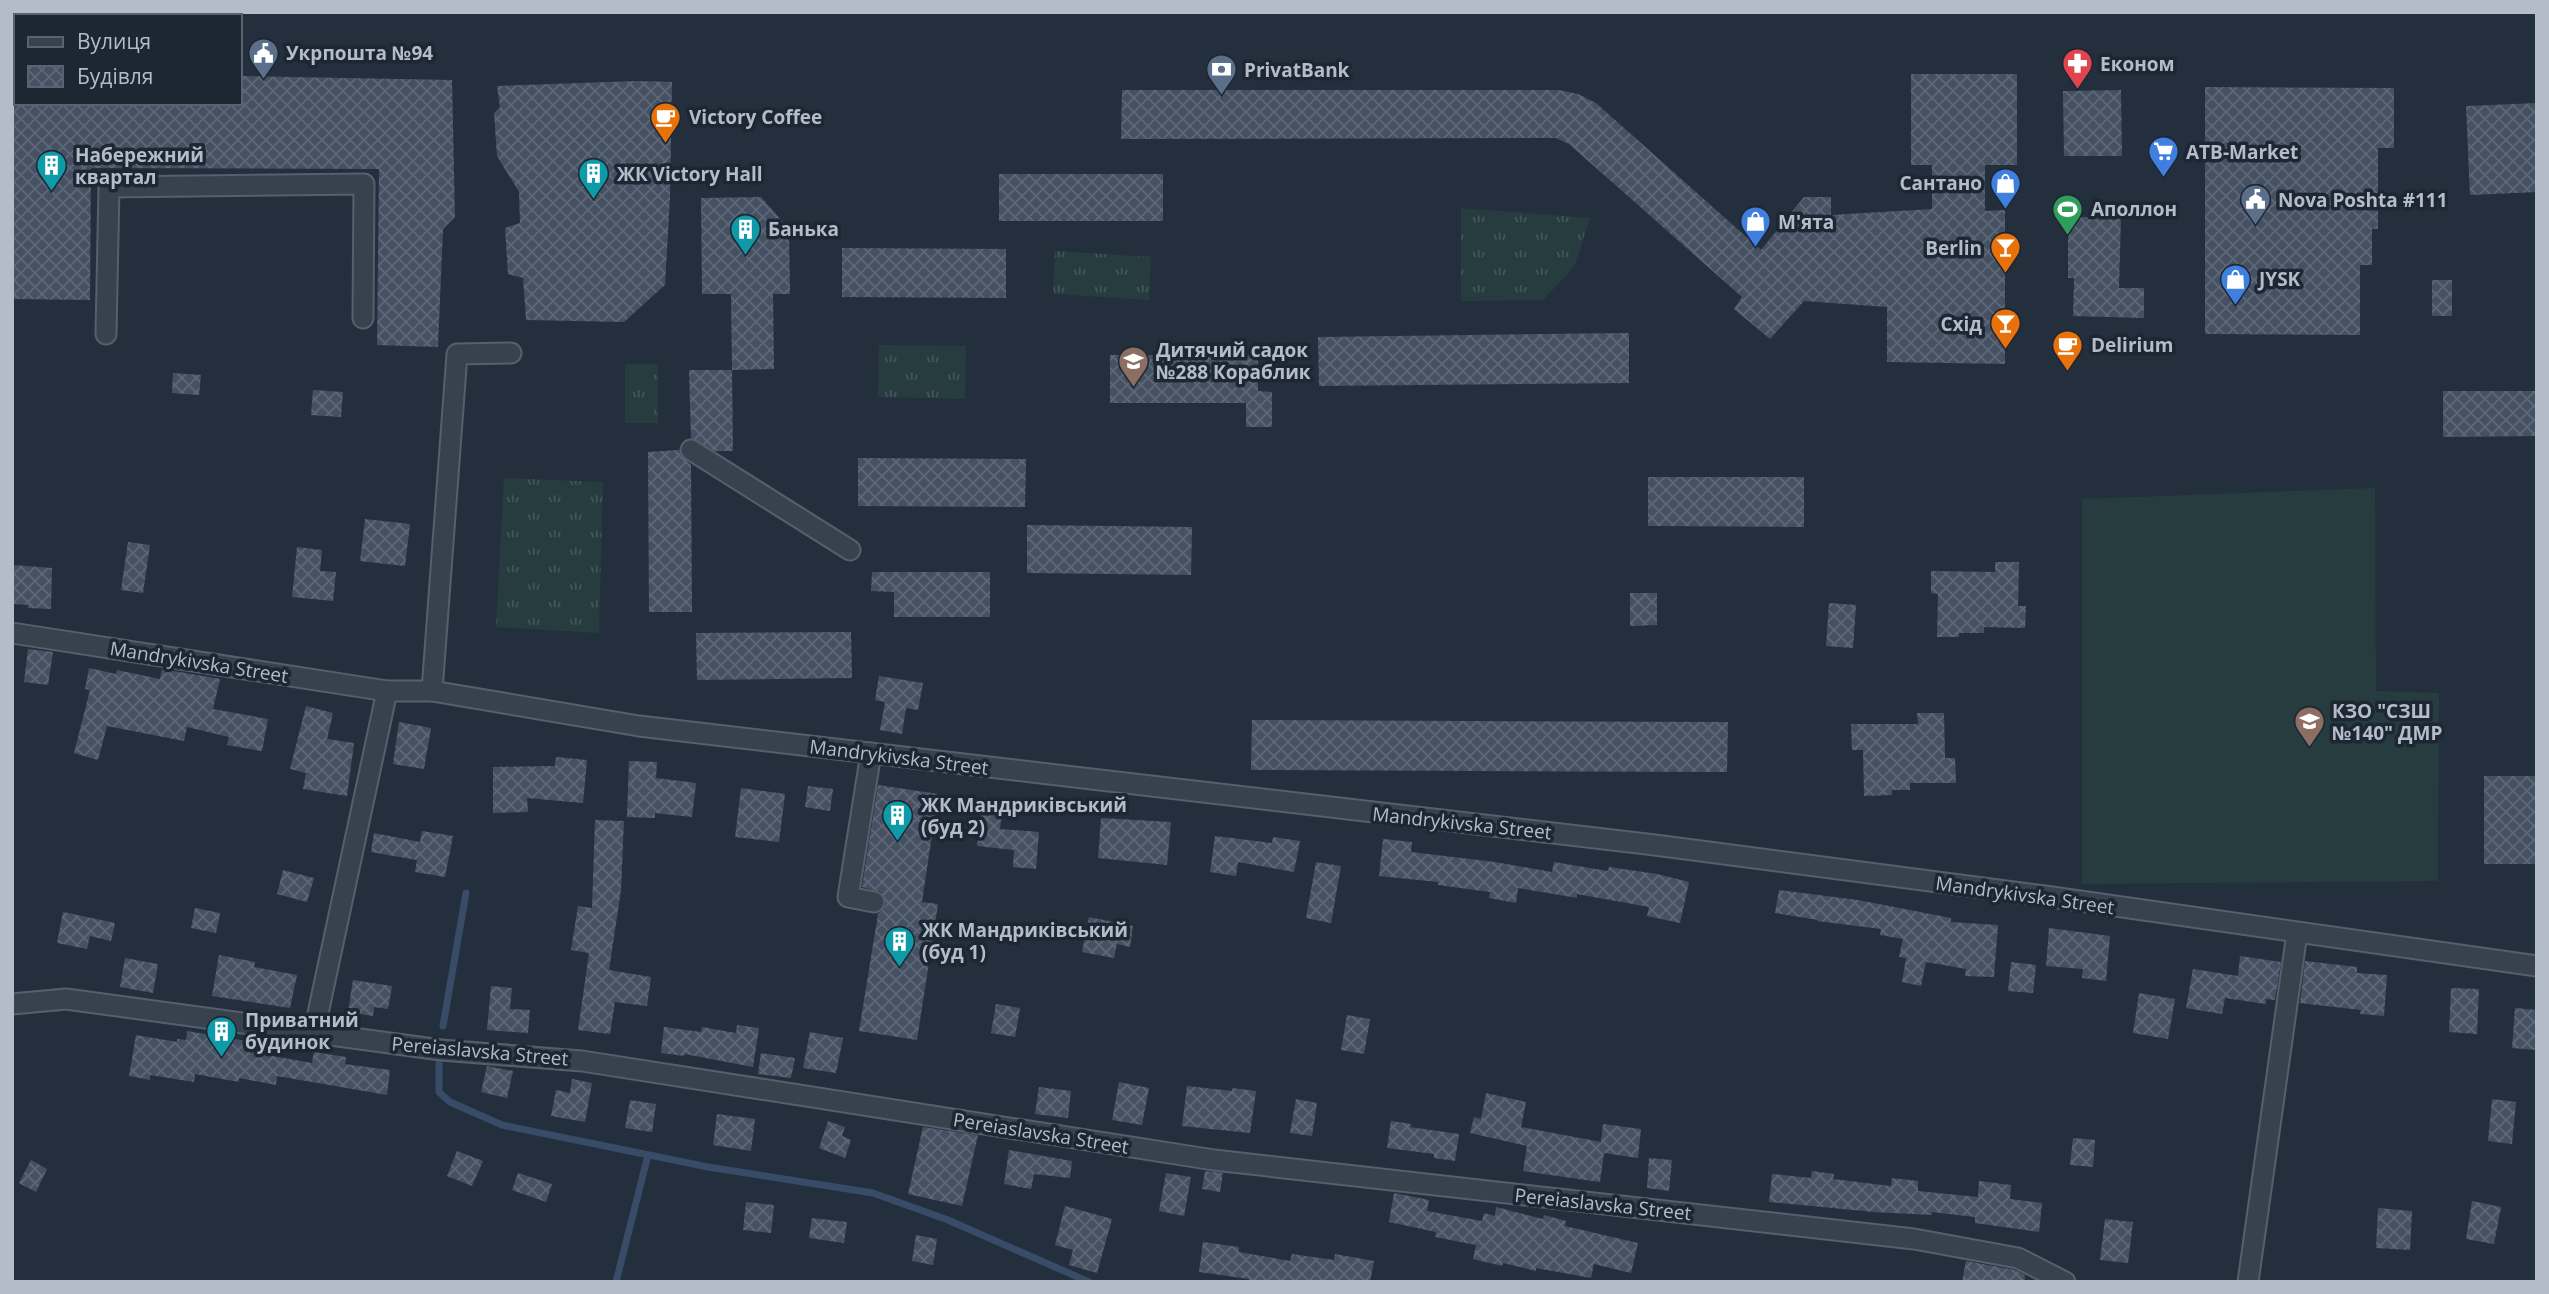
<svg xmlns="http://www.w3.org/2000/svg" width="2549" height="1294" font-family="'Open Sans',sans-serif">
	<style>
		.grass { fill: url(#grass-tufts) }
		.garden { fill: #263c3f }
		.lines { fill: none; stroke-linecap: round; stroke-linejoin: round }
		.stream { stroke: #394c67; stroke-width: 7 }
		.building { fill: url(#building-cross-hatch) }
		.street-casing { stroke: #565f6c; stroke-width: 23 }
		.street { stroke: #38414e; stroke-width: 19 }
		.labels { text-anchor: middle; dominant-baseline: central; stroke-width: 7; stroke-linejoin: round; paint-order: stroke }
		.poi-label { font-size: 19px; font-weight: bold; fill: #b4bcc9; stroke: #1d2633; text-anchor: start }
		.street-label { font-size: 19px; fill: #b4bcc9; stroke: #1d2633 }
	</style>
	<defs>
		<pattern id="grass-tufts" width="24" height="20" patternUnits="userSpaceOnUse" patternTransform="scale(1.75)"><rect width="24" height="20" fill="#263c3f"/><path d="M3 7l-1-3M5 7V3M7 7l1-3M15 17l-1-3M17 17v-4M19 17l1-3" fill="none" stroke="#435659"/></pattern>
		<pattern id="building-cross-hatch" width="8" height="8" patternUnits="userSpaceOnUse" patternTransform="scale(1.75)"><rect width="8" height="8" fill="#455162"/><path d="M0 0l8 8M0 8l8-8" fill="none" stroke="#5d6877"/></pattern>
	</defs>
	<rect width="100%" height="100%" fill="#242f3e"/>
	<g class="grass">
		<path d="M1461,208L1590,218L1574,267L1543,300L1461,301Z"/>
		<path d="M1055,251L1151,257L1149,300L1053,294Z"/>
		<path d="M879,345L966,346L965,399L878,397Z"/>
		<rect x="625" y="364" width="33" height="59"/>
		<path d="M504,478L603,482L599,633L496,627Z"/>
	</g>
	<path class="garden" d="M2375,488L2376,691L2439,693L2438,881L2082,884V499Z"/>
	<g class="lines">
		<g class="stream">
			<path d="M443,1026L466,893"/>
			<path d="M439,1064V1092L450,1102L502,1125L708,1167L873,1193L948,1220L1089,1282"/>
			<path d="M616,1282L648,1155"/>
		</g>
	</g>
	<g class="building">
		<path d="M1911,74H2017V165H1985V211L2005,210V364L1887,362V307L1804,301L1770,339L1734,309L1742,297L1569,144L1556,138L1121,139L1122,90H1559L1578,94L1596,103L1761,250L1804,197H1831V215L1932,209V165H1911Z"/>
		<path d="M240,76L452,80L455,217L443,229L438,347L377,345L379,169L91,168L90,300L12,299V103H240Z"/>
		<path d="M638,81L672,82L670,198L665,285L624,322L526,320L523,278L508,274L505,228L520,223L519,192L497,156L494,113L500,107L497,86Z"/>
		<path d="M2205,87L2394,88V148H2378V229H2372V265H2360V335L2205,334Z"/>
		<path d="M2121,90L2122,156H2064L2063,91Z"/>
		<path d="M2537,103V192L2470,195L2466,106Z"/>
		<rect x="999" y="174" width="164" height="47"/>
		<path d="M761,197L789,229L790,294H773L774,369L732,370L731,294H702L701,198Z"/>
		<path d="M2068,217H2121L2119,288H2144V318L2073,316L2074,278H2068Z"/>
		<path d="M842,248L1006,249V298L842,297Z"/>
		<rect x="2432" y="280" width="20" height="36"/>
		<path d="M1629,333V383L1319,386L1318,337Z"/>
		<path d="M1110,355H1258V391L1272,392V427H1246V403H1110Z"/>
		<path d="M689,370H732L733,451H715L691,438Z"/>
		<path d="M173,373L201,375L199,395L172,393Z"/>
		<path d="M313,390L343,392L341,417L311,415Z"/>
		<path d="M2443,391H2537V436L2443,437Z"/>
		<path d="M679,450L681,456L691,465L692,612H649L648,452Z"/>
		<path d="M858,458L1026,459L1025,507L858,506Z"/>
		<path d="M1648,477H1804V527L1648,526Z"/>
		<path d="M365,519L410,524L405,566L360,561Z"/>
		<path d="M1027,525L1192,527L1191,575L1027,573Z"/>
		<path d="M128,542L150,545L143,593L121,590Z"/>
		<path d="M297,547L322,550L320,571L336,572L333,601L292,597Z"/>
		<path d="M1995,562H2019L2018,606H2026L2025,628L1984,627V633H1959V637H1937L1938,594L1931,593V571L1995,572Z"/>
		<path d="M12,565L52,568L51,609L28,608V605L12,604Z"/>
		<path d="M872,572H990V617H894V592L871,591Z"/>
		<path d="M1630,593H1657V625L1630,626Z"/>
		<path d="M1829,603L1856,605L1853,648L1826,646Z"/>
		<path d="M851,632L852,678L697,680L696,633Z"/>
		<path d="M28,649L53,652L48,685L24,682Z"/>
		<path d="M89,668L116,674L117,670L160,679L162,669L220,679L213,709L268,719L262,751L227,745L229,737L187,727L184,741L107,726L98,760L74,753L90,690L85,689Z"/>
		<path d="M879,676L923,683L918,710L906,708L902,734L880,730L885,702L875,700Z"/>
		<path d="M306,706L333,713L327,739L354,743L347,796L303,789L306,773L290,769Z"/>
		<path d="M1917,713H1944L1945,758H1955L1956,783H1910V790H1892V795L1864,796L1863,750H1852L1851,724H1918Z"/>
		<path d="M1252,720L1728,722L1727,772L1251,770Z"/>
		<path d="M399,722L431,728L424,769L393,764Z"/>
		<path d="M556,757L587,760L583,803L527,798L528,812L493,813V767L555,766Z"/>
		<path d="M629,761L657,762L656,778L696,783L692,817L655,813V818L627,817Z"/>
		<rect x="2484" y="776" width="53" height="88"/>
		<path d="M878,785L938,794L922,902L938,904L917,1040L859,1031L878,914L884,909L886,904L881,892L862,887Z"/>
		<path d="M808,786L833,789L830,811L805,807Z"/>
		<path d="M741,788L785,794L779,842L735,837Z"/>
		<path d="M983,798L1004,801L1000,829L1039,832L1036,869L1013,867L1014,850L977,846Z"/>
		<path d="M1101,818L1171,822L1167,865L1098,858Z"/>
		<path d="M595,820L624,821L621,890L609,970L651,977L647,1006L615,1002L610,1034L578,1030L589,953L571,950L578,906L592,908Z"/>
		<path d="M422,831L453,836L445,877L415,872L417,860L371,852L374,833L420,842Z"/>
		<path d="M1215,836L1272,843L1273,837L1300,841L1294,872L1238,862L1236,876L1210,872Z"/>
		<path d="M1383,839L1412,842L1411,852L1495,862L1552,872L1554,862L1608,871L1609,867L1657,874L1689,882L1680,923L1647,916L1649,907L1577,894V898L1518,888L1516,903L1489,898L1490,892L1438,885V882L1379,876Z"/>
		<path d="M1316,862L1341,866L1331,923L1306,918Z"/>
		<path d="M283,870L314,878L307,902L277,894Z"/>
		<path d="M1779,890L1858,900L1951,918V922L1998,925L1994,977L1965,976L1966,969L1926,962L1921,986L1902,982L1906,958L1899,957L1903,939L1880,935L1881,929L1817,921L1818,920L1775,913Z"/>
		<path d="M195,908L220,913L216,933L191,928Z"/>
		<path d="M63,912L115,923L111,941L90,936L87,949L57,943Z"/>
		<path d="M1089,917L1133,926L1130,947L1117,944L1114,958L1082,952Z"/>
		<path d="M2049,928L2110,936L2106,981L2082,978L2083,969L2046,966Z"/>
		<path d="M219,955L255,962L254,967L297,975L290,1008L212,996Z"/>
		<path d="M2240,956L2281,962L2275,1000L2266,999V1004L2225,998L2222,1014L2186,1008L2193,969L2238,976Z"/>
		<path d="M125,958L158,964L153,993L120,987Z"/>
		<path d="M2305,961L2357,967V973L2387,975L2384,1016L2360,1014L2361,1010L2300,1003Z"/>
		<path d="M2011,962L2036,965L2033,993L2008,991Z"/>
		<path d="M353,980L392,986L388,1009L374,1007L373,1016L348,1012Z"/>
		<path d="M491,986L512,988L510,1009L530,1010L528,1033L487,1030Z"/>
		<path d="M2451,988L2479,989L2477,1034L2449,1032Z"/>
		<path d="M2139,993L2175,999L2168,1039L2133,1033Z"/>
		<path d="M996,1004L1020,1008L1015,1037L991,1033Z"/>
		<path d="M2515,1008L2537,1010V1050L2512,1048Z"/>
		<path d="M1347,1015L1370,1019L1364,1054L1341,1050Z"/>
		<path d="M737,1025L759,1028L753,1067L685,1054L684,1056L661,1053L664,1027L701,1032L702,1027L736,1033Z"/>
		<path d="M187,1031L246,1041L244,1051L312,1063L314,1052L346,1057L345,1064L390,1070L387,1095L277,1076L276,1085L239,1078V1082L195,1074L194,1082L150,1075V1080L129,1076L136,1035L177,1042V1039L186,1040Z"/>
		<path d="M810,1032L843,1038L836,1073L803,1068Z"/>
		<path d="M761,1053L795,1058L791,1078L758,1074Z"/>
		<path d="M487,1066L513,1071L507,1098L481,1092Z"/>
		<path d="M572,1079L592,1083L585,1122L551,1116L556,1090L570,1093Z"/>
		<path d="M1119,1082L1149,1088L1142,1125L1112,1120Z"/>
		<path d="M1187,1086L1232,1091V1088L1256,1091L1250,1133L1182,1126Z"/>
		<path d="M1039,1087L1071,1091L1068,1118L1035,1114Z"/>
		<path d="M1486,1093L1526,1102L1521,1127L1601,1142L1603,1124L1641,1129L1638,1158L1604,1153L1600,1182L1523,1171L1527,1146L1470,1133L1474,1117L1481,1119Z"/>
		<path d="M1296,1099L1317,1103L1312,1136L1290,1133Z"/>
		<path d="M2492,1099L2516,1102L2512,1144L2488,1141Z"/>
		<path d="M630,1100L656,1104L652,1132L625,1128Z"/>
		<path d="M717,1114L755,1119L751,1151L713,1145Z"/>
		<path d="M828,1121L845,1127L842,1136L851,1140L845,1158L819,1148Z"/>
		<path d="M1391,1121L1411,1124L1410,1127L1459,1134L1455,1161L1434,1158V1154L1387,1148Z"/>
		<path d="M923,1127L978,1135L962,1206L908,1194Z"/>
		<path d="M2073,1138L2095,1140L2093,1167L2070,1165Z"/>
		<path d="M1009,1150L1072,1161L1070,1178L1034,1174L1031,1189L1004,1184Z"/>
		<path d="M457,1151L483,1161L472,1186L447,1176Z"/>
		<path d="M1649,1158L1672,1160L1669,1191L1647,1188Z"/>
		<path d="M31,1160L47,1169L36,1192L19,1183Z"/>
		<path d="M1205,1171L1223,1173L1220,1192L1202,1189Z"/>
		<path d="M1812,1171L1834,1174L1833,1179L1891,1186L1892,1178L1918,1181V1191L1978,1197L1979,1181L2011,1185L2010,1199L2042,1203L2039,1232L1975,1223V1217L1932,1212V1215L1874,1212L1769,1202L1772,1174L1811,1178Z"/>
		<path d="M518,1173L552,1184L546,1202L512,1190Z"/>
		<path d="M1166,1173L1191,1177L1184,1216L1159,1211Z"/>
		<path d="M1394,1193L1429,1200L1427,1211L1482,1221L1484,1213L1495,1216L1496,1207L1543,1219L1544,1215L1566,1221L1565,1226L1638,1243L1631,1273L1594,1264L1591,1278L1536,1268V1271L1503,1263L1502,1266L1473,1259L1476,1245L1435,1237L1436,1232L1389,1222Z"/>
		<path d="M2472,1201L2501,1207L2494,1244L2466,1239Z"/>
		<path d="M746,1202L774,1205L771,1233L743,1230Z"/>
		<path d="M1065,1206L1112,1219L1097,1273L1069,1265L1073,1250L1055,1245Z"/>
		<path d="M2378,1208L2412,1211L2410,1250L2376,1248Z"/>
		<path d="M812,1218L847,1222L844,1243L809,1238Z"/>
		<path d="M2105,1219L2133,1222L2128,1263L2100,1260Z"/>
		<path d="M916,1235L937,1239L933,1265L912,1261Z"/>
		<path d="M1203,1242L1239,1247V1252L1290,1261L1292,1254L1334,1260L1335,1254L1374,1261L1370,1282H1248L1249,1279L1199,1272Z"/>
		<path d="M1966,1261L2015,1270L2025,1275L2024,1282H1962Z"/>
	</g>
	<g class="lines">
		<defs>
			<g id="street">
				<path d="M106,334L109,187L364,184L363,318"/>
				<path d="M691,450L850,550"/>
				<path d="M12,633L387,691H432L639,726L1655,845L2045,896L2537,966"/>
				<path d="M432,691L457,354L511,353"/>
				<path d="M871,753L848,897L874,902"/>
				<path d="M12,1004L66,999L441,1050L582,1061L1214,1160L1914,1239L2018,1258L2065,1282"/>
				<path d="M314,1032L387,691"/>
				<path d="M2248,1282L2297,933"/>
			</g>
		</defs>
		<use href="#street" class="street-casing"/>
		<use href="#street" class="street"/>
	</g>
	<defs>
		<symbol id="civic-pin" viewBox="-11 -11 22 30"><path d="M0 17L-7.5 6A9.5 9.5 0 1 1 7.5 6Z" fill="#5c6f8a" stroke="#1d2633"/><path d="M-.6-6.5H3V-4.5H.6V-3L4-1V1h2V6H-6V1h2V-1L-.6-3ZM-1.2 2.5V6h2.4V2.5Z" fill="#fff"/></symbol>
		<symbol id="pharmacy-pin" viewBox="-11 -11 22 30"><path d="M0 17L-7.5 6A9.5 9.5 0 1 1 7.5 6Z" fill="#e0444e" stroke="#1d2633"/><path d="M-2-6h4v4h4v4h-4v4h-4v-4h-4v-4h4Z" fill="#fff"/></symbol>
		<symbol id="bank-pin" viewBox="-11 -11 22 30"><path d="M0 17L-7.5 6A9.5 9.5 0 1 1 7.5 6Z" fill="#5c6f8a" stroke="#1d2633"/><path d="M-6-4H6V4H-6ZM0-2.3a2.3 2.3 0 1 0 0 4.6a2.3 2.3 0 1 0 0-4.6Z" fill="#fff"/></symbol>
		<symbol id="cafe-pin" viewBox="-11 -11 22 30"><path d="M0 17L-7.5 6A9.5 9.5 0 1 1 7.5 6Z" fill="#e8710a" stroke="#1d2633"/><path d="M-5.5-4.5H6V0H3Q3 3.5 0 3.5H-2.5Q-5.5 3.5-5.5 0ZM3-3.2v2h1.7v-2ZM-6 4.5H4V6H-6Z" fill="#fff"/></symbol>
		<symbol id="supermarket-pin" viewBox="-11 -11 22 30"><path d="M0 17L-7.5 6A9.5 9.5 0 1 1 7.5 6Z" fill="#3f7fe0" stroke="#1d2633"/><path d="M-6-5.5h2.5l.6 2H6L4.5 2H-2.5L-4.4-4H-6ZM-1.5 3.2a1.3 1.3 0 1 0 .1 0ZM3 3.2a1.3 1.3 0 1 0 .1 0Z" fill="#fff"/></symbol>
		<symbol id="building-pin" viewBox="-11 -11 22 30"><path d="M0 17L-7.5 6A9.5 9.5 0 1 1 7.5 6Z" fill="#0f9aa8" stroke="#1d2633"/><path d="M-4-6H4V6H1V3H-1V6H-4ZM-2.5-4.3h1.7v1.8h-1.7ZM.8-4.3h1.7v1.8H.8ZM-2.5-1h1.7V.8h-1.7ZM.8-1h1.7V.8H.8Z" fill="#fff"/></symbol>
		<symbol id="shop-pin" viewBox="-11 -11 22 30"><path d="M0 17L-7.5 6A9.5 9.5 0 1 1 7.5 6Z" fill="#3f7fe0" stroke="#1d2633"/><path d="M-5-2.5h2.3a2.7 3.5 0 0 1 5.4 0H5L5.5 6h-11ZM-1.5-2.5h3a1.5 2.3 0 0 0-3 0Z" fill="#fff"/></symbol>
		<symbol id="stadium-pin" viewBox="-11 -11 22 30"><path d="M0 17L-7.5 6A9.5 9.5 0 1 1 7.5 6Z" fill="#2e9e5b" stroke="#1d2633"/><path d="M0-5a6.5 5 0 1 0 0 10a6.5 5 0 1 0 0-10ZM-3.5-1.8h7v3.6h-7Z" fill="#fff"/></symbol>
		<symbol id="bar-pin" viewBox="-11 -11 22 30"><path d="M0 17L-7.5 6A9.5 9.5 0 1 1 7.5 6Z" fill="#e8710a" stroke="#1d2633"/><path d="M-6-5H6L.8 .8V4.5H3.5V6h-7V4.5H-.8V.8Z" fill="#fff"/></symbol>
		<symbol id="school-pin" viewBox="-11 -11 22 30"><path d="M0 17L-7.5 6A9.5 9.5 0 1 1 7.5 6Z" fill="#8d6e63" stroke="#1d2633"/><path d="M0-5L7-2L0 1L-7-2ZM-4 1L0 2.5L4 1V4Q0 6-4 4Z" fill="#fff"/></symbol>
	</defs>
	<g fill-rule="evenodd">
		<use href="#civic-pin" x="246" y="36" width="35" height="47"/>
		<use href="#pharmacy-pin" x="2060" y="46" width="35" height="47"/>
		<use href="#bank-pin" x="1204" y="52" width="35" height="47"/>
		<use href="#cafe-pin" x="648" y="100" width="35" height="47"/>
		<use href="#supermarket-pin" x="2146" y="134" width="35" height="47"/>
		<use href="#building-pin" x="34" y="148" width="35" height="47"/>
		<use href="#building-pin" x="576" y="156" width="35" height="47"/>
		<use href="#shop-pin" x="1988" y="166" width="35" height="47"/>
		<use href="#civic-pin" x="2238" y="182" width="35" height="47"/>
		<use href="#stadium-pin" x="2050" y="192" width="35" height="47"/>
		<use href="#shop-pin" x="1738" y="204" width="35" height="47"/>
		<use href="#building-pin" x="728" y="212" width="35" height="47"/>
		<use href="#bar-pin" x="1988" y="230" width="35" height="47"/>
		<use href="#shop-pin" x="2218" y="262" width="35" height="47"/>
		<use href="#bar-pin" x="1988" y="306" width="35" height="47"/>
		<use href="#cafe-pin" x="2050" y="328" width="35" height="47"/>
		<use href="#school-pin" x="1116" y="344" width="35" height="47"/>
		<use href="#school-pin" x="2292" y="704" width="35" height="47"/>
		<use href="#building-pin" x="880" y="798" width="35" height="47"/>
		<use href="#building-pin" x="882" y="924" width="35" height="47"/>
		<use href="#building-pin" x="204" y="1014" width="35" height="47"/>
	</g>
	<g class="labels">
		<g class="poi-label">
			<text x="286" y="53">Укрпошта №94</text>
			<text x="2100" y="64">Економ</text>
			<text x="1244" y="70">PrivatBank</text>
			<text x="689" y="117">Victory Coffee</text>
			<text x="2186" y="152">ATB-Market</text>
			<text x="75" y="155">Набережний<tspan x="75" dy="22">квартал</tspan></text>
			<text x="617" y="174">ЖК Victory Hall</text>
			<text x="1982" y="183" text-anchor="end">Сантано</text>
			<text x="2278" y="200">Nova Poshta #111</text>
			<text x="2091" y="209">Аполлон</text>
			<text x="1778" y="222">М'ята</text>
			<text x="768" y="229">Банька</text>
			<text x="1982" y="248" text-anchor="end">Berlin</text>
			<text x="2259" y="279">JYSK</text>
			<text x="1982" y="324" text-anchor="end">Схід</text>
			<text x="2091" y="345">Delirium</text>
			<text x="1156" y="350">Дитячий садок<tspan x="1156" dy="22">№288 Кораблик</tspan></text>
			<text x="2332" y="711">КЗО "СЗШ<tspan x="2332" dy="22">№140" ДМР</tspan></text>
			<text x="921" y="805">ЖК Мандриківський<tspan x="921" dy="22">(буд 2)</tspan></text>
			<text x="922" y="930">ЖК Мандриківський<tspan x="922" dy="22">(буд 1)</tspan></text>
			<text x="245" y="1020">Приватний<tspan x="245" dy="22">будинок</tspan></text>
		</g>
		<g class="street-label">
			<text transform="translate(199 662) rotate(9)">Mandrykivska Street</text>
			<text transform="translate(899 757) rotate(7)">Mandrykivska Street</text>
			<text transform="translate(1462 823) rotate(6)">Mandrykivska Street</text>
			<text transform="translate(2025 895) rotate(8)">Mandrykivska Street</text>
			<text transform="translate(480 1051) rotate(5)">Pereiaslavska Street</text>
			<text transform="translate(1041 1133) rotate(9)">Pereiaslavska Street</text>
			<text transform="translate(1603 1204) rotate(6)">Pereiaslavska Street</text>
		</g>
	</g>
	<rect width="2549" height="1294" fill="none" stroke="#b4bcc9" stroke-width="28"/>
	<rect x="14" y="14" width="228" height="91" fill="#1d2633" stroke="#59626f" stroke-width="2"/>
	<rect x="28" y="37" width="35" height="10" fill="#38414e" stroke="#59626f" stroke-width="2"/>
	<text x="77" y="49" font-size="21" fill="#b4bcc9">Вулиця</text>
	<rect x="28" y="66" width="35" height="21" fill="url(#building-cross-hatch)" stroke="#59626f" stroke-width="2"/>
	<text x="77" y="84" font-size="21" fill="#b4bcc9">Будівля</text>
</svg>
